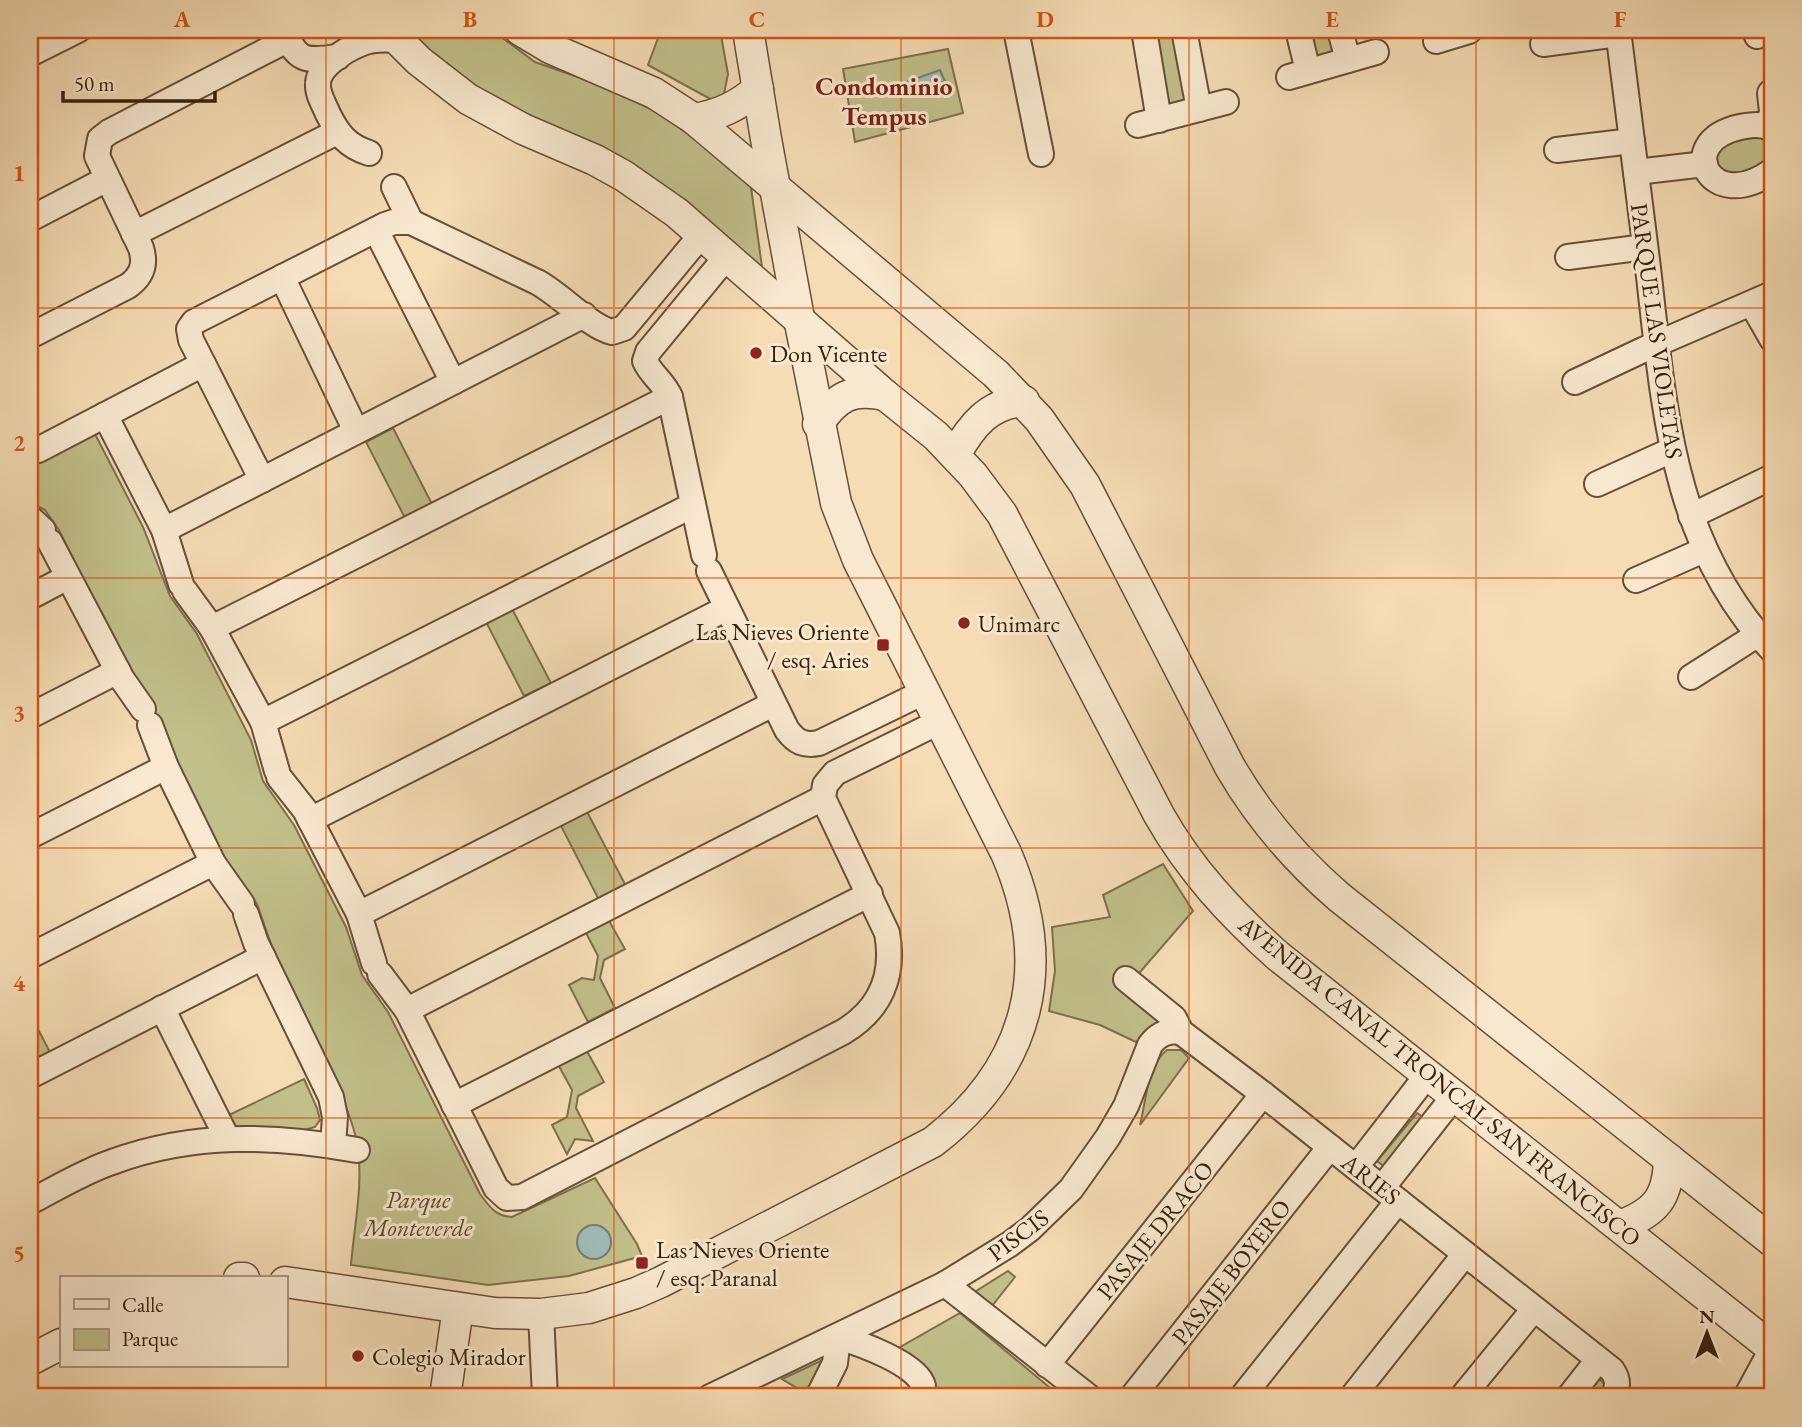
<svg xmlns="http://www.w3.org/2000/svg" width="1802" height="1427" font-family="'EB Garamond',serif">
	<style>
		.green { fill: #c1bf8a; stroke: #7c704c; stroke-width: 2 }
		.water { fill: #9fbab6; stroke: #767c73; stroke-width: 2 }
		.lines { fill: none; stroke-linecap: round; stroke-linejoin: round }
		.minor-casing { stroke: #674f38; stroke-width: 28 }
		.tertiary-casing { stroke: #674f38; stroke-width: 33 }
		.minor { stroke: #f8e8cf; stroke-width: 24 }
		.tertiary { stroke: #f8e8cf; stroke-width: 30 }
		.grid { fill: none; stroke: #d6530c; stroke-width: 2; stroke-opacity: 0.55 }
		.poi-dot { fill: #8f2418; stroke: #f8e8cf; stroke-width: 2.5 }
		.labels { text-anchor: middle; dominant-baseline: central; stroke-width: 6; stroke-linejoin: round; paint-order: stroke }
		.street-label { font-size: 24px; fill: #38200e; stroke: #f8e8cf }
		.poi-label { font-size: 24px; fill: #38200e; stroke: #f8e8cf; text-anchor: start }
		.park-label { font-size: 24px; font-style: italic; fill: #5a482d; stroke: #f8e8cf }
		.neighbourhood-label { font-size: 26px; font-weight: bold; fill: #7a1f14; stroke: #f8e8cf }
		.neatline { fill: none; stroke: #d6530c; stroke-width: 2.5 }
		.grid-label { font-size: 23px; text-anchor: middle; font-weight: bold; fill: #d6530c }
	</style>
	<rect width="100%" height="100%" fill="#f5dcb5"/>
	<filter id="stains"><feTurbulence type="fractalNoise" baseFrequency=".00286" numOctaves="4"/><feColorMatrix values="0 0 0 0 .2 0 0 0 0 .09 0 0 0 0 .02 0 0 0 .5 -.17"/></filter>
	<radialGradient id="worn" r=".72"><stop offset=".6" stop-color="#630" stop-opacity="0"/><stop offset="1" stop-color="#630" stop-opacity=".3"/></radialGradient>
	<g class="green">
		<path d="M403,30H492L535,62L612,89L662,115L750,180L762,267L676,198L497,102L436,64Z"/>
		<path d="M661,30H720L728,74L724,94L714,101L648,65Z"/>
		<path d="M1147,30H1177L1191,103L1162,109Z"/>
		<path d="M1304,30H1334L1341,57L1313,64Z"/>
		<path d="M948,49L963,113L855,142L843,69Z"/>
		<path d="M1732,134L1772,138V158L1770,161L1728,179L1711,161Z"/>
		<path d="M393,428L433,506L406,520L366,442Z"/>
		<path d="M95,434L143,527L170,596L197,634L251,740L263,781L294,825L346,927L362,975L388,1012L480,1194C490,1207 495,1216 512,1217L595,1178L637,1244L642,1256L569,1276L488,1285L351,1265C354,1227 363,1187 358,1149C356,1133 350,1117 344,1102L272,947L257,904L215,844L132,680L59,530L45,510L30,502V467Z"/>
		<path d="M510,605L551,683L524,696L484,618Z"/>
		<path d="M585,808L626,886L599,900L559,822Z"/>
		<path d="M1163,864L1193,911L1134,979L1171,1011L1136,1042L1100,1025L1049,1011L1055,971L1052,927L1110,917L1103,895Z"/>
		<path d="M608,919L625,949L604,960L600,978L615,1008L588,1022L569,985L582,978L594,980L598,956L585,931Z"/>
		<path d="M30,1014L51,1054L30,1064Z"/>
		<path d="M583,1044L604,1082L578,1096L576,1108L593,1141L575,1139L567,1154L552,1125L567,1117L572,1090L555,1059Z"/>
		<path d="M1167,1050H1181L1189,1058L1140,1125C1146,1102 1147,1065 1167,1050Z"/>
		<path d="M304,1079L317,1108L320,1120L315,1127L304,1130L235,1126L229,1115Z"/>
		<path d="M1417,1113L1427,1120L1386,1168L1377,1161Z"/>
		<path d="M1008,1271L1015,1277L988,1311L970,1295Z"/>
		<path d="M960,1313L1061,1397H931L888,1354Z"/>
		<path d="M825,1359L807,1394L782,1379Z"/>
		<path d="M1599,1378L1606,1386V1397H1582Z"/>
	</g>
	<g class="water">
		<path d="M940,70L945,81L911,94L906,82Z"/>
		<circle cx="594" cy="1242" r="17"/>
	</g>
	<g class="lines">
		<defs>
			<g id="minor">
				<path d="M282,30C299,61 303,62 338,57"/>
				<path d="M1016,30L1041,154"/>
				<path d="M1144,30L1159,120"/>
				<path d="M1184,30L1199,109"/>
				<path d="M1298,30L1308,71"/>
				<path d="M1340,30L1348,60"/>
				<path d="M1618,30C1628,109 1638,188 1648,268C1664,406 1671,543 1772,650"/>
				<path d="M1755,30L1757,36"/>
				<path d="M1436,41L1469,31"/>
				<path d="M1543,44L1618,34"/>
				<path d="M30,54L78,30"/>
				<path d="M1289,77L1376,52"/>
				<path d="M1138,125L1226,102"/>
				<path d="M1768,127L1772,112L1770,93"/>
				<path d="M1772,129C1761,123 1752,125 1740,127C1672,142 1711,216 1772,171"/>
				<path d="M1557,150L1632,141"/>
				<path d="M369,153C347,146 338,134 328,114C324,104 317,94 318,83C319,66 345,50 360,44C371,39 385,39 397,40"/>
				<path d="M1636,172L1705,164"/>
				<path d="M394,187L411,222"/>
				<path d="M30,219L107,179"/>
				<path d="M376,230L453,382"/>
				<path d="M134,234L337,132"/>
				<path d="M1568,257L1645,247"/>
				<path d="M282,277L356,431"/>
				<path d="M1752,304L1772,339"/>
				<path d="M30,336L128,286C142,276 146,264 141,248L97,156L100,139L109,132L287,40"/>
				<path d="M1575,382L1645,349L1772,294"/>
				<path d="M105,415L164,530L181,584"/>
				<path d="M38,450L203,364"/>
				<path d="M262,480L191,340L189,329L194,322L385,225L394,222H411L537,282C560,294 590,327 612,332L624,328L702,234"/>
				<path d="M1597,484L1672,450"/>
				<path d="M1691,516L1772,477"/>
				<path d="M30,518L43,530"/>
				<path d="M164,530L584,315"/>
				<path d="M50,542L122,679L143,709"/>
				<path d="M704,555L670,397C664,382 651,375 645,361L648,352L727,256"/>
				<path d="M709,571L787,730C796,742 804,746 819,743L924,692"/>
				<path d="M1636,580L1704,550"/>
				<path d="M185,591L212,628L263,722L277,771"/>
				<path d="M30,597L68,577"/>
				<path d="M212,628L670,397"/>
				<path d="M1691,677L1757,635"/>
				<path d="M30,716L118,671"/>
				<path d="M263,722L693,505"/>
				<path d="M150,725L166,767L213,863L242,904"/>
				<path d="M279,777L305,810L359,914L374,963"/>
				<path d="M310,820L727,608"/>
				<path d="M30,836L166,767"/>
				<path d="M246,914L256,943L331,1097L335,1117L333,1145"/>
				<path d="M359,914L773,704"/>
				<path d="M30,956L213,863"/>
				<path d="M380,974L407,1010L496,1188L507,1198L522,1197L843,1032C880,1010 895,976 887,933L823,798L825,785L835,773L939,722"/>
				<path d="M1126,979L1174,1018L1181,1032L1263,1094L1612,1370C1619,1380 1618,1387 1613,1397"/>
				<path d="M162,1008L227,1138"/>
				<path d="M407,1010L823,798"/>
				<path d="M30,1076L263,957"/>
				<path d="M454,1105L870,894"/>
				<path d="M1356,1167L1428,1074"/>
				<path d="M1382,1188L1455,1095"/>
				<path d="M30,1202C57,1188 83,1172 112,1162C193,1132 274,1135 357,1150"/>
				<path d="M945,1284L1089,1397"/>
				<path d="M541,1314L545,1397"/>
				<path d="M838,1337C859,1343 918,1364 923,1386L920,1397"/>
				<path d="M1047,1365L1263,1094"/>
				<path d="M710,1397L945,1284L1010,1244L1030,1229L1071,1189L1108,1137L1126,1106L1150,1045C1158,1034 1168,1030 1181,1032"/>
				<path d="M818,1397L835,1363L838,1337"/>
				<path d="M1132,1397L1330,1147"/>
				<path d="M1242,1397L1398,1201"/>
				<path d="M1352,1397L1465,1254"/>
				<path d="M1462,1397L1534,1309"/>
				<path d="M1569,1397L1598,1360"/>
				<path d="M1746,1397L1772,1349"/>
			</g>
			<g id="tertiary">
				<path d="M388,30L419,61L468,99L523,129L595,160L624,176L677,213L885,395L936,436L973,475L1002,514L1159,815C1190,870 1231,914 1278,956L1772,1348"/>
				<path d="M520,30L550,48L654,93L694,119L996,374L1039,419L1085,485L1230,767C1259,817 1295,859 1339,897L1772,1241"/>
				<path d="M694,119C719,115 738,106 758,89"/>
				<path d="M818,424C837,396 852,388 885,395"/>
				<path d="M955,455C971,426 989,403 1024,401"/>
				<path d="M1620,1226C1656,1212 1668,1198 1669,1159"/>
				<path d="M239,1278H244"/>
				<path d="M285,1282L495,1313L541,1314L589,1308L636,1293L661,1282L933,1142C1030,1067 1055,966 1006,853L858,560L836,503L799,318L766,139L748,30"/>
				<path d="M30,1360L61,1344"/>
				<path d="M445,1397L458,1308"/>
			</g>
		</defs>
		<use href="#minor" class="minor-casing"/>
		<use href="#tertiary" class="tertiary-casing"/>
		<use href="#minor" class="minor"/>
		<use href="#tertiary" class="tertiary"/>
	</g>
	<path class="grid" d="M326,30V1397M614,30V1397M901,30V1397M1189,30V1397M1476,30V1397M30,308H1772M30,578H1772M30,848H1772M30,1118H1772"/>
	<g class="poi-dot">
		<circle cx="756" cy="353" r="7"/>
		<circle cx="964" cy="623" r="7"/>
		<rect x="876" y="638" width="14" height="14" rx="3.5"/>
		<rect x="635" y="1256" width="14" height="14" rx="3.5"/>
		<circle cx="358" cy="1356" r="7"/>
	</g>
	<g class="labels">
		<g class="street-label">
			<text transform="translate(1657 331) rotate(82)">PARQUE LAS VIOLETAS</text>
			<text transform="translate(1440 1081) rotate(39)">AVENIDA CANAL TRONCAL SAN FRANCISCO</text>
			<text transform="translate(1371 1179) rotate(38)">ARIES</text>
			<text transform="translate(1155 1230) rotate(-51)">PASAJE DRACO</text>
			<text transform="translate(1018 1235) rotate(-37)">PISCIS</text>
			<text transform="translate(1231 1272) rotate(-52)">PASAJE BOYERO</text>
		</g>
		<g class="poi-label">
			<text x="770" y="353">Don Vicente</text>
			<text x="978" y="623">Unimarc</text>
			<text x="869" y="631" text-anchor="end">Las Nieves Oriente<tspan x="869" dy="28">/ esq. Aries</tspan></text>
			<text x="656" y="1249">Las Nieves Oriente<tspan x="656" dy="28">/ esq. Paranal</tspan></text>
			<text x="372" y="1356">Colegio Mirador</text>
		</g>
		<g class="park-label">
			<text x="418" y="1199">Parque<tspan x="418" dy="28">Monteverde</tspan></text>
		</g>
		<g class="neighbourhood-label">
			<text x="884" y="86">Condominio<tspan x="884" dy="30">Tempus</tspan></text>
		</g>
	</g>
	<rect width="1802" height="1427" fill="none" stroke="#f5dcb5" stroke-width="77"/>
	<rect x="60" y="1276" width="228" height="91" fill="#f8e8cf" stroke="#ab9882" stroke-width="2"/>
	<rect x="74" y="1299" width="35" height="10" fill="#f8e8cf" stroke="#ab9882" stroke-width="2"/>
	<text x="122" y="1312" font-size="21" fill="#38200e">Calle</text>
	<rect x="74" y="1329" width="35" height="21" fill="#c1bf8a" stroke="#ab9882" stroke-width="2"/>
	<text x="122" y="1346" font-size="21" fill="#38200e">Parque</text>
	<g transform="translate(1707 1333)" stroke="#f8e8cf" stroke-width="5" paint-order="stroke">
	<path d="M0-5L12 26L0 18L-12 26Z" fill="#38200e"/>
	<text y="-10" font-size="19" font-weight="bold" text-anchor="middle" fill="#38200e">N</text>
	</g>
	<path d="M63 91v10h152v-10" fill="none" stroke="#38200e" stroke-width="3.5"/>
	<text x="74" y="91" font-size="21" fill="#38200e" stroke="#f8e8cf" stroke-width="5" paint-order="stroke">50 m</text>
	<rect x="38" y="38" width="1726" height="1350" class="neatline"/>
	<g class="grid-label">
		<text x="182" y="27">A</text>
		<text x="470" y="27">B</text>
		<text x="757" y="27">C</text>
		<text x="1045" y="27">D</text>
		<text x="1332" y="27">E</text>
		<text x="1620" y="27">F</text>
		<text x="19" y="181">1</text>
		<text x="19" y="451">2</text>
		<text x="19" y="721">3</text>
		<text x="19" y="991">4</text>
		<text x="19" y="1261">5</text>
	</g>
	<rect width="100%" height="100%" filter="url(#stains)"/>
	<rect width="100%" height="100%" fill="url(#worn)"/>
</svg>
